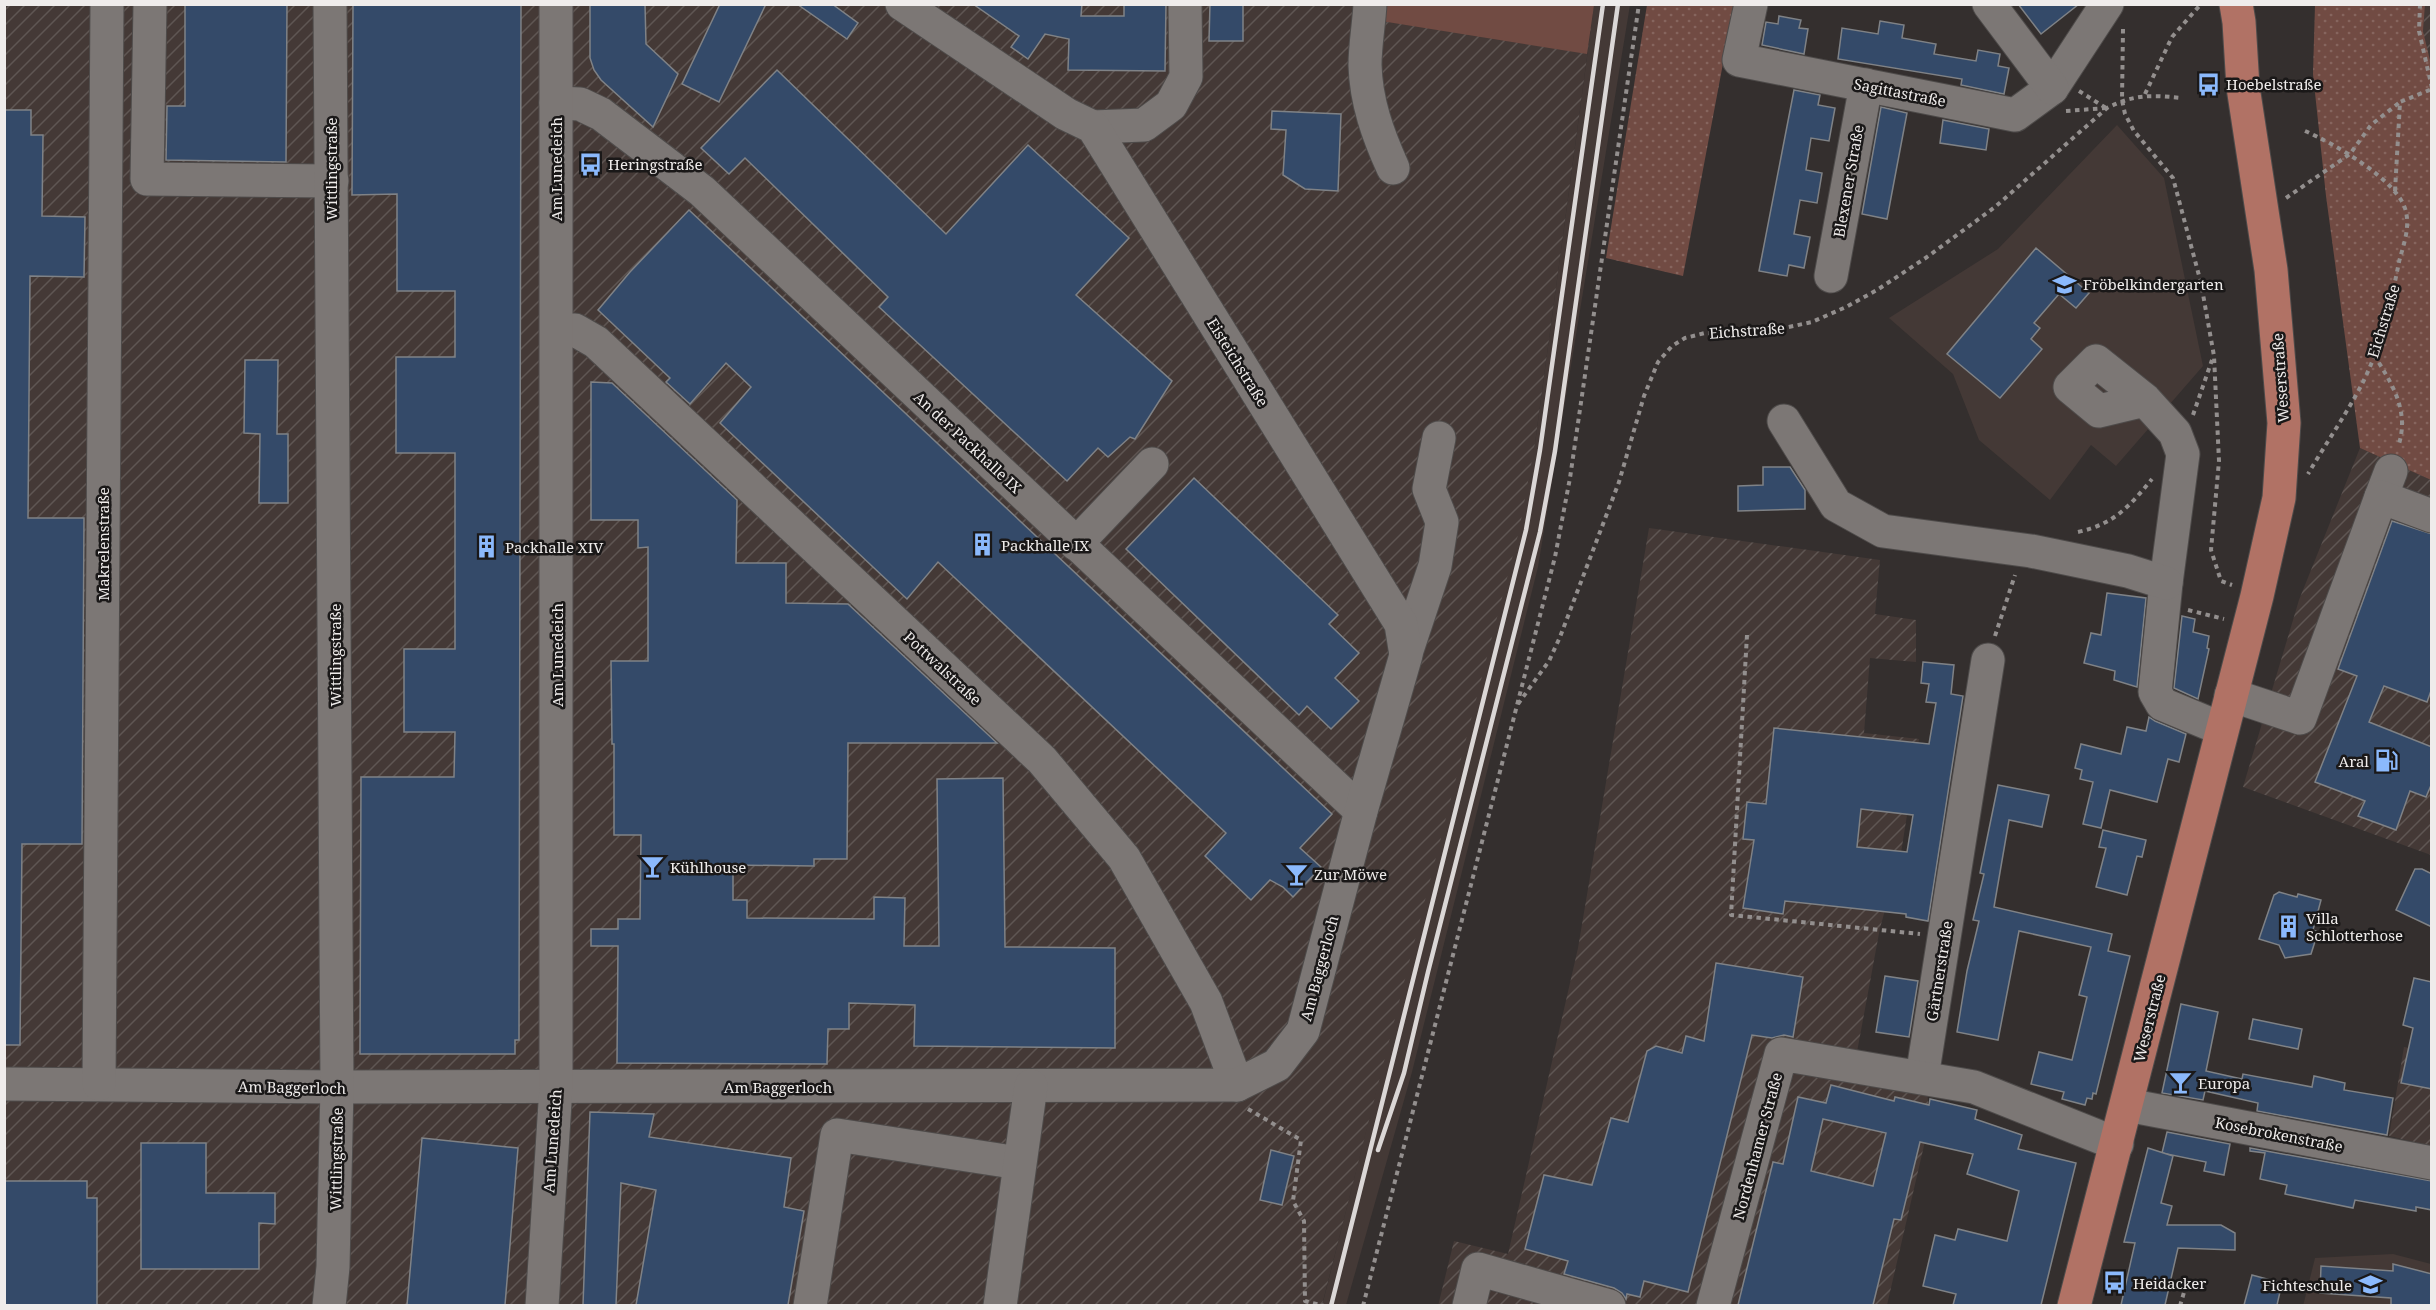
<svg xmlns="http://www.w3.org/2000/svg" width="2436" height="1310" font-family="'Noto Serif',serif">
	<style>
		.built { fill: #443936 }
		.industrial { fill: url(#industrial-furrows) }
		.grass { fill: #714b43 }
		.park { fill: url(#park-dots) }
		.building { fill: #344a69; stroke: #7f8286; stroke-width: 1.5; fill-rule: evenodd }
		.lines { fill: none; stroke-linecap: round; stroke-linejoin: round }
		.minor-casing { stroke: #4e4b4a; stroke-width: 35 }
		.major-casing { stroke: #4e4b4a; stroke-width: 35 }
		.path { stroke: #938f8e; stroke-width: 4; stroke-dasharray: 4.5 4.5; stroke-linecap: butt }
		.minor { stroke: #7c7775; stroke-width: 33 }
		.major { stroke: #b17265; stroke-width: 33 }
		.rail { stroke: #dbd7d6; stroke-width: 4.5 }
		.labels { text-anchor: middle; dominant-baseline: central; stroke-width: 5; stroke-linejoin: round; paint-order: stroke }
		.poi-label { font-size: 15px; fill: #efeceb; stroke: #1a1818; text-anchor: start }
		.street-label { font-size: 15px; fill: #efeceb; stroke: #1a1818 }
	</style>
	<defs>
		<pattern id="industrial-furrows" width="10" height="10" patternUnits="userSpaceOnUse" patternTransform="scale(1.5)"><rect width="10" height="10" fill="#443936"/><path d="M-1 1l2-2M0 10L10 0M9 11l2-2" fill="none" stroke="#5f5653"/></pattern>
		<pattern id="park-dots" width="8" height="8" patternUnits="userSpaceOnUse" patternTransform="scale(1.5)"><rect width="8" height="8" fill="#714b43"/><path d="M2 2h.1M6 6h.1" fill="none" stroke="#86655e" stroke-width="1.8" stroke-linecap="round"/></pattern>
	</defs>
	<rect width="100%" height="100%" fill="#342f2e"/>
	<g class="built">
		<path d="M1594,5H1630L1538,567L1412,1072L1346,1305L1322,1306L1437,848L1535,443Z"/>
		<path d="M2117,125L2164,178L2203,366L2116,466L2091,445L2050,500L1979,440L1953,374L1889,318L1998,249Z"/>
		<path d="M2393,1254L2431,1264V1305L2303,1306L2315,1258Z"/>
	</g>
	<g class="industrial">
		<path d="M5,5H1594L1535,443L1519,531L1322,1305L5,1306Z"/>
		<path d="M2425,5H2431V69L2423,31Z"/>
		<path d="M2360,448L2431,480V855L2243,787L2299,600Z"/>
		<path d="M1649,528L1880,560L1875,614L1916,620V662L1870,658L1864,733L1919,739L1901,853L1880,928L1857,1052L1926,1064L1929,1124L1887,1305L1438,1306L1454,1241L1508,1254L1578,948Z"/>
		<path d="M2404,1047L2431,1052V1146L2389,1136Z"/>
	</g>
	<path class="grass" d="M1383,5H1594L1587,54L1381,21Z"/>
	<g class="park">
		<path d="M1647,5H1734L1683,276L1606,258Z"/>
		<path d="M2315,5H2425L2423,31L2432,69L2431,480L2360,448L2326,196L2313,74Z"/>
	</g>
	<g class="building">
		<path d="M185,4H287L286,162L166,160L167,106H185Z"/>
		<path d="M353,4H521L519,1040H515V1054H360L361,777H454L455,732H404V649H455V453H396V357H455V291H397V194L352,195Z"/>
		<path d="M590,4H645L646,44L678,74L653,127L601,80L594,70L590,58Z"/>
		<path d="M720,4H766L719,102L682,84Z"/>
		<path d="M797,4H832L858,23L847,39Z"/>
		<path d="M973,4H1082L1081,16H1124V4H1166L1165,71L1068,70L1069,39L1045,34L1028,59L1011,47L1019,36Z"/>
		<path d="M1210,4H1243V41H1209Z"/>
		<path d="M2018,4H2079L2041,34Z"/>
		<path d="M1779,16L1801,20L1799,28L1808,29L1804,54L1762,45L1766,22L1778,24Z"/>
		<path d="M1880,21L1904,25L1902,38L1936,44L1934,54L1976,61L1978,50L2000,54L1998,66L2009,68L2004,94L1961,85L1962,79L1838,59L1842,28L1878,34Z"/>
		<path d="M777,70L946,234L1028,145L1129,238L1076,295L1172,381L1135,439L1130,437L1108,457L1098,448L1067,481L879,307L888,297L745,158L729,174L701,148Z"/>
		<path d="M1794,90L1820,95L1818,105L1835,108L1829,141L1811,138L1806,170L1822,173L1817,203L1800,200L1794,234L1810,237L1804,268L1789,265L1787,276L1759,271Z"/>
		<path d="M1881,107L1907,113L1887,219L1862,214Z"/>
		<path d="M4,110H31V135H43L42,216L85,217L84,277L30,276L28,518H84L82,844H22L20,1045H4Z"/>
		<path d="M1272,111L1341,114L1338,191L1305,189L1283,175L1286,130L1271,129Z"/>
		<path d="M1943,120L1989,129L1986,150L1940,143Z"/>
		<path d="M689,210L1332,814L1300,848L1321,867L1293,897L1283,887L1270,880L1251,900L1205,856L1226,833L938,562L907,599L720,423L751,387L726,363L690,404L666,382L670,378L598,310L630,272Z"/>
		<path d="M2036,248L2089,293L2076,308L2059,294L2034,323L2040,328L2031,339L2042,349L2000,398L1947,354Z"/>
		<path d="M245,360H278L277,434H288V503H259L260,434L244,433Z"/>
		<path d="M591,382L612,383L737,500L736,563H786V603L848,604L997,743H848L847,859H814V866L733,865V900H747V918L874,919V897L905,898L904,946H939L937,779L1003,778L1005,947L1115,948V1048L914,1046L915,1005L849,1003V1029H828L827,1064L617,1063L618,946H591V929H618V919H640L641,835H614V744H612L611,661H648V547L638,548V520H591Z"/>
		<path d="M1763,467H1790L1805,490V509L1738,511V486L1763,485Z"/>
		<path d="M1194,478L1338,615L1329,624L1359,653L1335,678L1359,701L1331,729L1307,706L1299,715L1126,549Z"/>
		<path d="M2392,521L2432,534V688L2427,702L2384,686L2369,722L2432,747V783L2426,797L2410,791L2396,830L2358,816L2365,801L2315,782L2357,676L2338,669Z"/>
		<path d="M2107,593L2146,598L2137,687L2114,680L2115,671L2084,663L2091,633L2101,635Z"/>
		<path d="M2182,616L2195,619L2193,632L2209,636L2207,648L2209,649L2198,699L2174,688Z"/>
		<path d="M1923,662L1954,665L1951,694L1963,696L1928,921L1906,917V914L1785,901L1783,914L1743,908L1754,840L1743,839L1747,802L1766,804L1774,728L1929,744L1936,703L1926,702L1929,684L1921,683ZM1861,809L1913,815L1907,852L1857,847Z"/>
		<path d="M2149,717L2155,721L2186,734L2179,762L2168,759L2157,802L2110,790L2101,828L2083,824L2093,782L2080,779L2082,770L2075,768L2081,744L2121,754L2127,727L2146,731Z"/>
		<path d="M1998,785L2049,795L2042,827L2009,820L1994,907L2112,934L2108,951L2130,956L2096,1094L2093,1093L2092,1099L2087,1098L2085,1105L2062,1099L2064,1092L2031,1084L2039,1052L2072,1060L2087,997L2079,995L2091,947L2019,931L1998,1040L1957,1032L1967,971L1979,921L1973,920L1984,874L1980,873Z"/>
		<path d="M2103,830L2146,840L2142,857L2137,856L2127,895L2096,887L2106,848L2099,847Z"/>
		<path d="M2415,869H2422L2432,874V927L2396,910Z"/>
		<path d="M2279,892L2297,897L2298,894L2321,900L2313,930L2318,932L2311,954L2285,958L2279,945L2259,939L2274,895Z"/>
		<path d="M1716,963L1803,977L1793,1037L1784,1035L1772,1038L1752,1035L1688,1292L1644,1281L1640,1297L1627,1294L1626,1299L1622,1293L1614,1288L1564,1274L1568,1261L1525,1249L1544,1175L1592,1185L1611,1118L1628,1122L1647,1051L1656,1046L1682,1053L1686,1036L1704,1041Z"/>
		<path d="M1885,976L1918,981L1909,1037L1876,1032Z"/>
		<path d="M2414,978L2432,982V1089L2401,1083L2413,1028L2403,1025Z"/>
		<path d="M2181,1004L2218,1012L2206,1071L2242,1079L2243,1074L2312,1087L2314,1076L2345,1083L2344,1090L2393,1098L2387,1135L2257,1111L2258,1103L2205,1091L2203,1100L2162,1093Z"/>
		<path d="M2253,1019L2302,1029L2298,1049L2249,1039Z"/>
		<path d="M1831,1085L1894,1101L1895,1097L1929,1105L1930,1099L1977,1110L1975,1119L2022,1135L2018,1149L2076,1163L2041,1305H1953L1956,1294L1923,1286L1935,1235L1955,1240L1958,1229L2007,1241L2019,1191L1967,1174L1973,1154L1920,1142L1901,1220L1894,1219L1873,1305H1738L1773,1162L1783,1164L1798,1097L1826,1103ZM1823,1119L1886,1133L1873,1186L1811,1171Z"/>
		<path d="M590,1112L654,1114L649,1137L791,1158L784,1207L804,1211L788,1305H636L656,1190L621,1183L616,1305H583Z"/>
		<path d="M2167,1132L2230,1144L2224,1175L2204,1171L2206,1162L2162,1153Z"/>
		<path d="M422,1138L518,1148L505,1305H407Z"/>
		<path d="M141,1143H206V1193H275V1224L259,1223V1269H141Z"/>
		<path d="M2148,1148L2173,1156L2161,1203L2172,1206L2167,1225H2221L2235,1233V1250L2178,1248L2165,1305H2121L2135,1243L2124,1242Z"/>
		<path d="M2250,1148L2432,1181V1210L2416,1207V1211L2355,1200L2353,1208L2285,1194L2287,1185L2260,1179L2265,1153L2250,1151Z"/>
		<path d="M1271,1150L1294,1156L1282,1205L1260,1200Z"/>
		<path d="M4,1181H87V1198H97V1305H4Z"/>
		<path d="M2393,1264L2432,1274V1305H2391V1298L2320,1293L2321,1266L2393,1271Z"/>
		<path d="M2252,1275L2282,1283L2277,1305H2244Z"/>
	</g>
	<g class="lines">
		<defs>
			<g id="minor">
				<path d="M150,4L147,179L332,181"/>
				<path d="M1370,4C1369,24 1365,45 1365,65C1366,102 1378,135 1393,168"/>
				<path d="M1751,4L1739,60L2015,115L2052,88L2107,4"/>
				<path d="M1989,4L2052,88"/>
				<path d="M556,103L580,104L601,114L702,191L1361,811"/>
				<path d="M1093,127L1144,125L1171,105L1186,77L1185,4"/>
				<path d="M1831,276L1866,85"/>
				<path d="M557,331L575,330L596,342L1042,760L1124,858L1206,1002L1237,1085"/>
				<path d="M2145,400L2099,411L2070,387L2096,361L2145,400L2175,433L2183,454L2166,583L2155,692L2162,704L2222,729"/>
				<path d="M1784,421L1836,505L1883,531L2031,551L2128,571L2166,583"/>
				<path d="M2381,497L2391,471"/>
				<path d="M1076,544L1152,464"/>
				<path d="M1406,653L1435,566L1442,522L1429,489L1439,438"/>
				<path d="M2231,695L2300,718L2381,497L2432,516"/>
				<path d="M1922,1077L1988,660"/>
				<path d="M4,1084L337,1087L1237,1085L1277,1065L1303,1031L1361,811L1406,655L1401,624L1093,127L1066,114L902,4"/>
				<path d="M99,1084L107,4"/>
				<path d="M2127,1105L2432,1163"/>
				<path d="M329,1306L333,1267L337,1087L330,4"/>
				<path d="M542,1306L556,1087V4"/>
				<path d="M810,1306L837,1135L1019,1163"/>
				<path d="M1000,1306L1031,1086"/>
				<path d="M1469,1306L1478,1269L1609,1306"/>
				<path d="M1713,1306L1781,1054L1974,1087L2117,1144"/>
			</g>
			<path id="major" d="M2074,1306L2257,596L2279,498L2284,423L2271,270L2243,87L2239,22L2236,4"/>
		</defs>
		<use href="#minor" class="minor-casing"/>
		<use href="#major" class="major-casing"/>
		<g class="path">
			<path d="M2420,4L2419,31L2432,88"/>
			<path d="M2123,29L2122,100L2125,114L2134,131L2173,178L2201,283L2214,356L2219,461L2211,550L2221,581L2232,585"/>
			<path d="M2079,91L2106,108"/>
			<path d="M2145,94L2172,37L2201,4"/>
			<path d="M2066,111L2107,108"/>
			<path d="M2305,131C2333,143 2400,181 2406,212C2410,229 2403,246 2399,262C2391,302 2382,343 2364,380C2348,412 2326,443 2308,474"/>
			<path d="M2395,191L2400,102L2432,89"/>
			<path d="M2286,198L2350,154L2371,125L2400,102"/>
			<path d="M2374,355C2393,385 2410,412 2398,447"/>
			<path d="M2193,415L2212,360"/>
			<path d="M2078,532C2114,524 2129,507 2152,479"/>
			<path d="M2188,610L2224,619"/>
			<path d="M1747,635L1731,915L1920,934"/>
			<path d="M1995,636L2015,575"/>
			<path d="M1518,704L1549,661L1560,637L1619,482L1644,396L1658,362L1672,346L1685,338L1705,333L1770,331L1812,322L1846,307L1877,290L1927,257L1995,207L2107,108C2135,94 2151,95 2182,98"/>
			<path d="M1248,1109L1301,1140L1293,1201L1304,1221L1305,1301L1324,1306"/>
			<path d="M1363,1306L1555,557L1570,478L1639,4"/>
			<path d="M2180,1306L2187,1282"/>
		</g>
		<use href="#minor" class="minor"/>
		<use href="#major" class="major"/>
		<g class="rail">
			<path d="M1378,1150L1404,1073L1428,972L1540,532L1555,451L1618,4"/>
			<path d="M1331,1306L1526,530L1540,450L1603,4"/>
		</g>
	</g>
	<defs>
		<symbol id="bus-bare" viewBox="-9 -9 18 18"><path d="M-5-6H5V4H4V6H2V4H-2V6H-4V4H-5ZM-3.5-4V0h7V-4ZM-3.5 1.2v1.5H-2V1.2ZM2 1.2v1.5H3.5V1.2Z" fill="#8bb9fc" stroke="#1a1818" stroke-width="2.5" paint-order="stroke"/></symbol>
		<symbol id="school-bare" viewBox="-9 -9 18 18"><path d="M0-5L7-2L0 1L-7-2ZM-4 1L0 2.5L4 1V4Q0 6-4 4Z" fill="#8bb9fc" stroke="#1a1818" stroke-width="2.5" paint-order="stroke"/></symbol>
		<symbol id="building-bare" viewBox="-9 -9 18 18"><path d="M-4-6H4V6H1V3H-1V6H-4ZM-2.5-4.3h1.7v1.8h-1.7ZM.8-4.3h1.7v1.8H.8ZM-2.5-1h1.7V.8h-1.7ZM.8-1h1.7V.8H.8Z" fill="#8bb9fc" stroke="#1a1818" stroke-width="2.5" paint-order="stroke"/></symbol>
		<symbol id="fuel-bare" viewBox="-9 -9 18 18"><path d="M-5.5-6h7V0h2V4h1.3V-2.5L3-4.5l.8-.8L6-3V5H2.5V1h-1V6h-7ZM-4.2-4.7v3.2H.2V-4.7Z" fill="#8bb9fc" stroke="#1a1818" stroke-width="2.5" paint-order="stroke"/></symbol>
		<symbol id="bar-bare" viewBox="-9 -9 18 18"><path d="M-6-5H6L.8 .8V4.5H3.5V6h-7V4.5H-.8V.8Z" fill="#8bb9fc" stroke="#1a1818" stroke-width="2.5" paint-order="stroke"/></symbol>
	</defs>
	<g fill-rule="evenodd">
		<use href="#bus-bare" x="2192" y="68" width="33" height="33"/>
		<use href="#bus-bare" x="574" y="148" width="33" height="33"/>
		<use href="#school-bare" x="2048" y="268" width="33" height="33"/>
		<use href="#building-bare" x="966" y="528" width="33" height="33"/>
		<use href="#building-bare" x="470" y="530" width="33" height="33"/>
		<use href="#fuel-bare" x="2370" y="744" width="33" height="33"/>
		<use href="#bar-bare" x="636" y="850" width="33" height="33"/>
		<use href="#bar-bare" x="1280" y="858" width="33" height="33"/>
		<use href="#building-bare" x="2272" y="910" width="33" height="33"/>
		<use href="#bar-bare" x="2164" y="1066" width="33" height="33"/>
		<use href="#bus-bare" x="2098" y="1266" width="33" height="33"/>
		<use href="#school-bare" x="2354" y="1268" width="33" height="33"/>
	</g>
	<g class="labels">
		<g class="poi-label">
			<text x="2226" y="84">Hoebelstraße</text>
			<text x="608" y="164">Heringstraße</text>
			<text x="2083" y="284">Fröbelkindergarten</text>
			<text x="1001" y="545">Packhalle IX</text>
			<text x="505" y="547">Packhalle XIV</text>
			<text x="2369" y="761" text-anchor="end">Aral</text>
			<text x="670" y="867">Kühlhouse</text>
			<text x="1314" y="874">Zur Möwe</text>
			<text x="2306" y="918">Villa<tspan x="2306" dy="17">Schlotterhose</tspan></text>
			<text x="2198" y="1083">Europa</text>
			<text x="2133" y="1283">Heidacker</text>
			<text x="2352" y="1285" text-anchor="end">Fichteschule</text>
		</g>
		<g class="street-label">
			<text transform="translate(1900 92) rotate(11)">Sagittastraße</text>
			<text transform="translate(331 169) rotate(-90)">Wittlingstraße</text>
			<text transform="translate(556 169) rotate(-90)">Am Lunedeich</text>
			<text transform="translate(1848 181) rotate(-80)">Blexener Straße</text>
			<text transform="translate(2383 321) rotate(-73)">Eichstraße</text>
			<text transform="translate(1747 330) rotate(-4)">Eichstraße</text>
			<text transform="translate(1238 362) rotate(58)">Eisteichstraße</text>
			<text transform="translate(2280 378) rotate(-94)">Weserstraße</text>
			<text transform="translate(968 442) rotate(43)">An der Packhalle IX</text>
			<text transform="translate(103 544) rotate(-90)">Makrelenstraße</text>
			<text transform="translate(335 655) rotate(-90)">Wittlingstraße</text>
			<text transform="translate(557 655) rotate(-90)">Am Lunedeich</text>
			<text transform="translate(943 668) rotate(43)">Pottwalstraße</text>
			<text transform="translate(1319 968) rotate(-75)">Am Baggerloch</text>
			<text transform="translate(1939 971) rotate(-81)">Gärtnerstraße</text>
			<text transform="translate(2149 1018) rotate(-76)">Weserstraße</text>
			<text transform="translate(292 1087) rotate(1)">Am Baggerloch</text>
			<text x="778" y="1087">Am Baggerloch</text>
			<text transform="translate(2279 1134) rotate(11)">Kosebrokenstraße</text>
			<text transform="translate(552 1141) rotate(-86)">Am Lunedeich</text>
			<text transform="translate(1757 1146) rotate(-75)">Nordenhamer Straße</text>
			<text transform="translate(336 1159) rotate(-89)">Wittlingstraße</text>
		</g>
	</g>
	<rect width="2436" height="1310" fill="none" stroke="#efeceb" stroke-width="12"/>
</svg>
